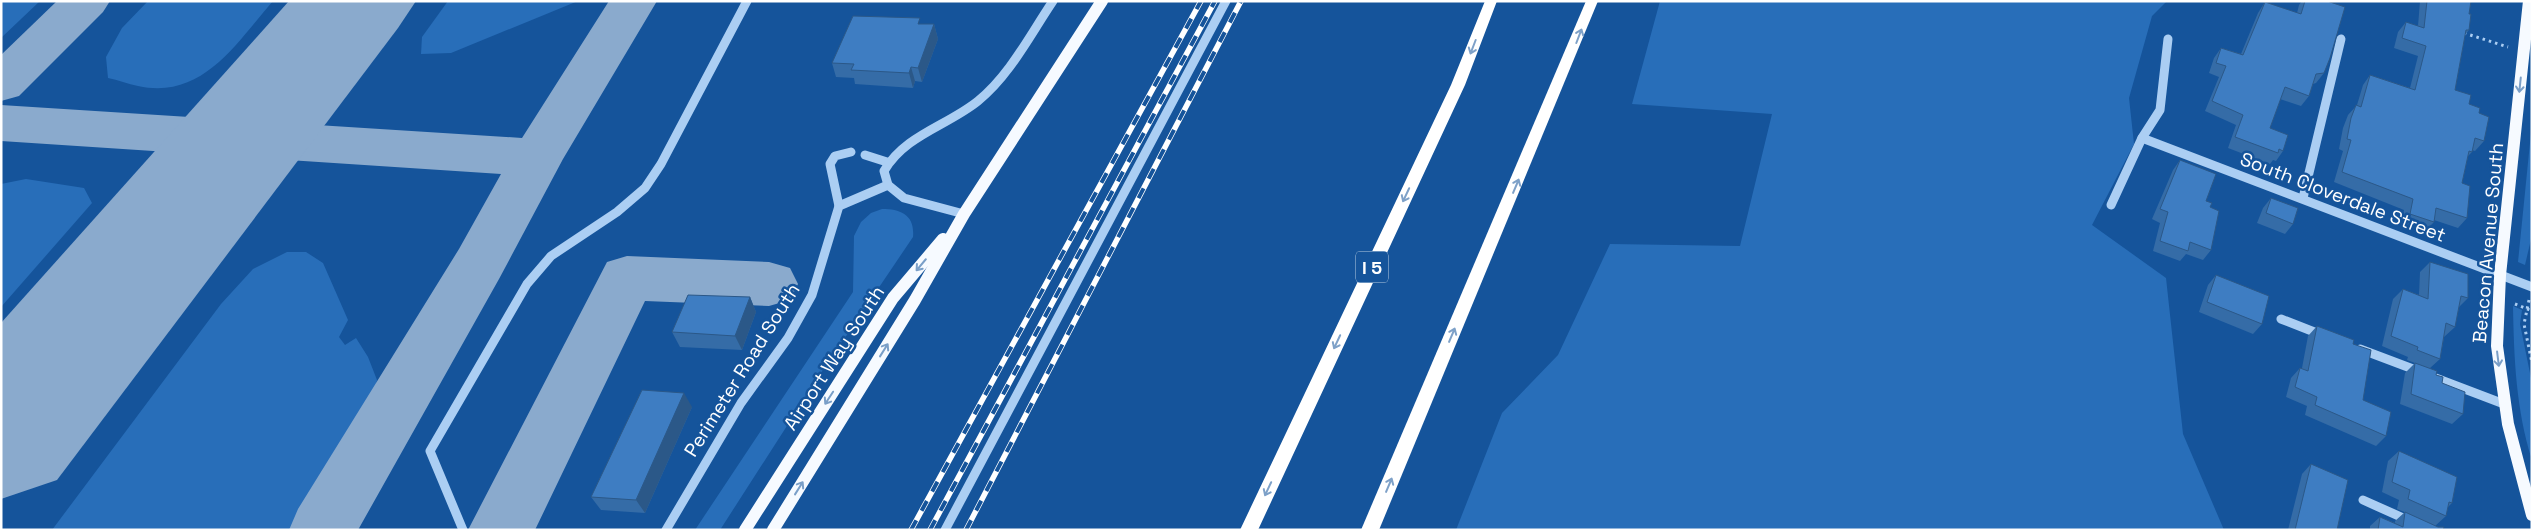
<svg xmlns="http://www.w3.org/2000/svg" width="2533" height="531" font-family="'Space Grotesk',sans-serif">
	<style>
		.green { fill: #286eb9 }
		.lines { fill: none; stroke-linecap: round; stroke-linejoin: round }
		.taxiway { fill: #8aaacd; fill-rule: evenodd }
		.runway { fill: #8aaacd; fill-rule: evenodd }
		.path { stroke: #abcef3; stroke-width: 3; stroke-dasharray: 2.5 4; stroke-linecap: butt }
		.minor { stroke: #abcef3; stroke-width: 9 }
		.major { stroke: #f6faff; stroke-width: 12 }
		.highway { fill: #fff; fill-rule: evenodd }
		.rail-casing { stroke: #fff; stroke-width: 5.5 }
		.rail { stroke: #15549b; stroke-width: 4; stroke-dasharray: 11; stroke-linecap: butt }
		.wall { fill: #356ca7 }
		.shaded-wall { fill: #2b5888 }
		.building { fill: #3e7dc2; stroke: #2b5888 }
		.oneway { stroke: #7ea1c8 }
		.oneway2 { stroke: #7a9fc8 }
		.labels { text-anchor: middle; dominant-baseline: central; stroke-width: 5; stroke-linejoin: round; paint-order: stroke }
		.shield { fill: #15549b; stroke: #b9cce1; stroke-width: 1 }
		.shield-label { font-size: 18px; font-weight: bold; fill: #fff }
		.street-label { font-size: 19px; fill: #fff; stroke: #15549b }
	</style>
	<rect width="100%" height="100%" fill="#15549b"/>
	<g class="green">
		<path d="M1,1H40L1,38Z"/>
		<path d="M148,1H273C236,43 203,100 138,86C128,84 118,80 108,78L106,57L122,28Z"/>
		<path d="M448,1H578L451,53L421,54L422,37Z"/>
		<path d="M1660,1H2167L2152,16L2129,98L2134,144L2092,225L2166,278L2183,434L2224,530H1456L1502,413L1558,355L1610,244L1740,246L1772,114L1632,104Z"/>
		<path d="M2532,123V235L2525,265L2518,262Z"/>
		<path d="M26,179L84,188L92,203L1,307V184Z"/>
		<path d="M882,209C901,209 915,215 913,237L834,354L825,358L828,362L720,530H695L853,292L854,236L861,222L871,213Z"/>
		<path d="M287,252H306L323,263L348,320L339,337L345,345L356,338L368,357L377,380L370,417L301,530H52L221,304L253,269Z"/>
		<path d="M2513,306L2522,310L2520,324L2532,383V460C2516,409 2514,359 2513,306Z"/>
	</g>
	<g class="lines">
		<g class="taxiway">
			<path d="M57,1H110L103,12L19,96L1,101V55Z"/>
			<path d="M609,1H657L563,159L499,279L358,530H289L298,509L459,249L501,174L1,141V105L522,138Z"/>
			<path d="M627,256L769,262L790,268L798,284L790,300L769,306L645,301L535,530H468L607,262Z"/>
		</g>
		<path class="runway" d="M289,1H416L398,28L57,480L1,499V323Z"/>
		<g class="path">
			<path d="M2464,33L2508,47"/>
			<path d="M2529,300L2524,324L2532,363"/>
			<path d="M2515,304L2532,311"/>
		</g>
		<g class="minor">
			<path d="M2142,138L2532,287"/>
			<path d="M865,155L887,162"/>
			<path d="M888,185L884,171C905,135 947,126 978,101C1010,75 1030,35 1053,1"/>
			<path d="M888,185L904,198L964,214"/>
			<path d="M2303,198L2341,39"/>
			<path d="M2111,205L2142,138L2160,110L2168,39"/>
			<path d="M839,206L830,164L835,156L851,152"/>
			<path d="M2281,319L2322,335"/>
			<path d="M2360,349L2421,372"/>
			<path d="M2433,377L2504,404"/>
			<path d="M2363,500L2430,530"/>
			<path d="M463,530L430,451L527,284L551,256L617,212L645,188L661,164L747,1"/>
			<path d="M666,530L741,403L788,338L812,295L839,206L888,185"/>
			<path d="M945,530L1226,1"/>
		</g>
		<g class="major">
			<path d="M2529,1L2500,275L2497,346L2508,424L2532,515"/>
			<path d="M745,530L893,298L943,239"/>
			<path d="M773,530L915,300L964,214L1102,1"/>
		</g>
		<g class="highway">
			<path d="M1485,1H1497L1465,85L1258,530H1240L1451,85Z"/>
			<path d="M1586,1H1598L1379,530H1361Z"/>
		</g>
		<defs>
			<g id="rail">
				<path d="M911,530L1201,1"/>
				<path d="M930,530L1215,1"/>
				<path d="M966,530L1241,1"/>
			</g>
		</defs>
		<use href="#rail" class="rail-casing"/>
		<use href="#rail" class="rail"/>
	</g>
	<g class="wall">
		<path d="M2302,1H2327L2324,73L2316,83L2313,84L2309,96L2301,106L2280,99L2270,128L2283,151L2276,161L2273,160L2270,164L2228,148L2236,125L2205,111L2219,77L2209,73L2214,58L2221,48L2241,54L2258,13L2265,2L2297,13L2299,5Z"/>
		<path d="M2420,1H2471L2469,14V30L2465,35L2455,90L2469,104L2479,113L2484,141L2475,151L2472,150V152L2468,156L2462,183L2467,218L2458,228L2434,220V222L2424,232L2401,224L2404,210L2334,182L2343,151L2339,149L2343,128L2348,115L2357,105L2363,85L2370,75L2410,88L2418,56L2394,48L2398,32L2406,22L2418,26Z"/>
		<path d="M921,24H934L938,39L922,82L915,81L913,88L855,84L854,78L836,77L832,63Z"/>
		<path d="M2180,160L2210,207L2211,250L2203,260L2186,254L2180,261L2153,251L2160,223L2152,219L2173,170Z"/>
		<path d="M2271,198L2293,224L2285,234L2257,223L2263,208Z"/>
		<path d="M2430,262L2468,298L2459,307L2455,327L2444,337L2440,359L2430,368L2436,375L2463,414L2452,424L2400,404L2405,373L2415,363L2407,360L2408,357L2382,346L2393,299L2403,289L2419,295L2420,272Z"/>
		<path d="M2216,275L2262,324L2253,334L2199,312L2208,285Z"/>
		<path d="M750,297L756,312L742,350L680,347L672,332Z"/>
		<path d="M2317,326L2353,344L2363,400L2386,436L2376,446L2305,415L2307,406L2286,397L2291,378L2300,368H2302L2308,336Z"/>
		<path d="M692,407L645,513L601,510L591,497Z"/>
		<path d="M2399,451L2452,503L2448,507L2446,516L2435,526L2443,530H2370V526L2380,517L2395,523V521L2405,512L2407,513L2397,509L2399,500L2382,492L2388,461Z"/>
		<path d="M2311,464L2337,530H2288L2302,474Z"/>
	</g>
	<g class="shaded-wall">
		<path d="M934,24L938,39L922,82L918,68Z"/>
		<path d="M911,67L915,81L913,88L909,73Z"/>
		<path d="M750,297L756,312L742,350L735,336Z"/>
		<path d="M684,393L692,407L645,513L636,500Z"/>
	</g>
	<g class="building">
		<path d="M2305,1H2327L2345,7L2330,58L2324,73L2316,74L2309,96L2285,87L2270,128L2288,135L2283,151L2279,149L2278,153L2235,137L2243,115L2212,101L2226,66L2216,63L2221,48L2243,55L2265,2L2301,14Z"/>
		<path d="M2427,1H2471L2469,14H2471L2469,30H2466L2455,90L2471,95L2469,104L2480,108L2479,113L2489,117L2484,141L2475,138L2472,152L2469,151L2462,183L2470,186L2467,218L2436,208L2434,222L2410,214L2413,199L2342,172L2351,140L2347,139L2351,118L2356,105L2361,107L2370,75L2415,90L2426,46L2402,38L2406,22L2424,28Z"/>
		<path d="M853,16L920,18L918,24H934L918,68L911,67L909,73L851,70L854,64L832,63Z"/>
		<path d="M2180,160L2216,174L2206,201L2212,203L2210,207L2219,211L2211,250L2190,242L2188,251L2160,241L2168,212L2160,209Z"/>
		<path d="M2271,198L2298,208L2293,224L2266,213Z"/>
		<path d="M2430,262L2468,274V298L2461,296L2455,327L2446,323L2440,359L2417,350L2418,347L2391,336L2403,289L2428,299Z"/>
		<path d="M2216,275L2269,296L2262,324L2207,302Z"/>
		<path d="M688,295L750,297L735,336L672,332Z"/>
		<path d="M2317,326L2354,340L2353,344L2371,350L2363,400L2391,412L2386,436L2315,405L2317,397L2295,387L2300,368L2308,371Z"/>
		<path d="M2415,363L2437,371L2436,375L2443,377L2442,383L2465,392L2463,414L2411,394Z"/>
		<path d="M642,390L684,393L636,500L591,497Z"/>
		<path d="M2399,451L2457,477L2452,503L2449,502L2446,516L2408,499L2410,490L2392,482Z"/>
		<path d="M2311,464L2348,480L2337,530H2295Z"/>
		<path d="M2405,512L2438,527H2444L2443,530H2378L2380,517L2403,527Z"/>
	</g>
	<defs><path id="oneway-shaft" d="M-6 0H5M1.5-3L5.5 0L1.5 3" fill="none" stroke-width="1.6" stroke-linecap="round" stroke-linejoin="round" transform="scale(1.25)"/></defs>
	<g class="oneway">
		<use href="#oneway-shaft" transform="translate(1579 36) rotate(-69)"/>
		<use href="#oneway-shaft" transform="translate(1473 47) rotate(111)"/>
		<use href="#oneway-shaft" transform="translate(1516 186) rotate(-67)"/>
		<use href="#oneway-shaft" transform="translate(1406 195) rotate(115)"/>
		<use href="#oneway-shaft" transform="translate(1452 335) rotate(-67)"/>
		<use href="#oneway-shaft" transform="translate(1337 342) rotate(115)"/>
		<use href="#oneway-shaft" transform="translate(1389 485) rotate(-67)"/>
		<use href="#oneway-shaft" transform="translate(1268 489) rotate(115)"/>
	</g>
	<g class="oneway2">
		<use href="#oneway-shaft" transform="translate(2520 85) rotate(96)"/>
		<use href="#oneway-shaft" transform="translate(921 265) rotate(130)"/>
		<use href="#oneway-shaft" transform="translate(884 350) rotate(-58)"/>
		<use href="#oneway-shaft" transform="translate(2498 359) rotate(83)"/>
		<use href="#oneway-shaft" transform="translate(829 398) rotate(123)"/>
		<use href="#oneway-shaft" transform="translate(799 488) rotate(-58)"/>
	</g>
	<g class="labels">
		<rect class="shield" x="1356" y="251.5" width="32" height="31" rx="4"/>
		<g class="shield-label">
			<text x="1372" y="267">I 5</text>
		</g>
		<g class="street-label">
			<text transform="translate(2343 197) rotate(21)">South Cloverdale Street</text>
			<text transform="translate(2488 243) rotate(-85)">Beacon Avenue South</text>
			<text transform="translate(834 358) rotate(-57)">Airport Way South</text>
			<text transform="translate(742 370) rotate(-58)">Perimeter Road South</text>
		</g>
	</g>
	<rect width="2533" height="531" fill="none" stroke="#ffffff" stroke-width="5"/>
</svg>
